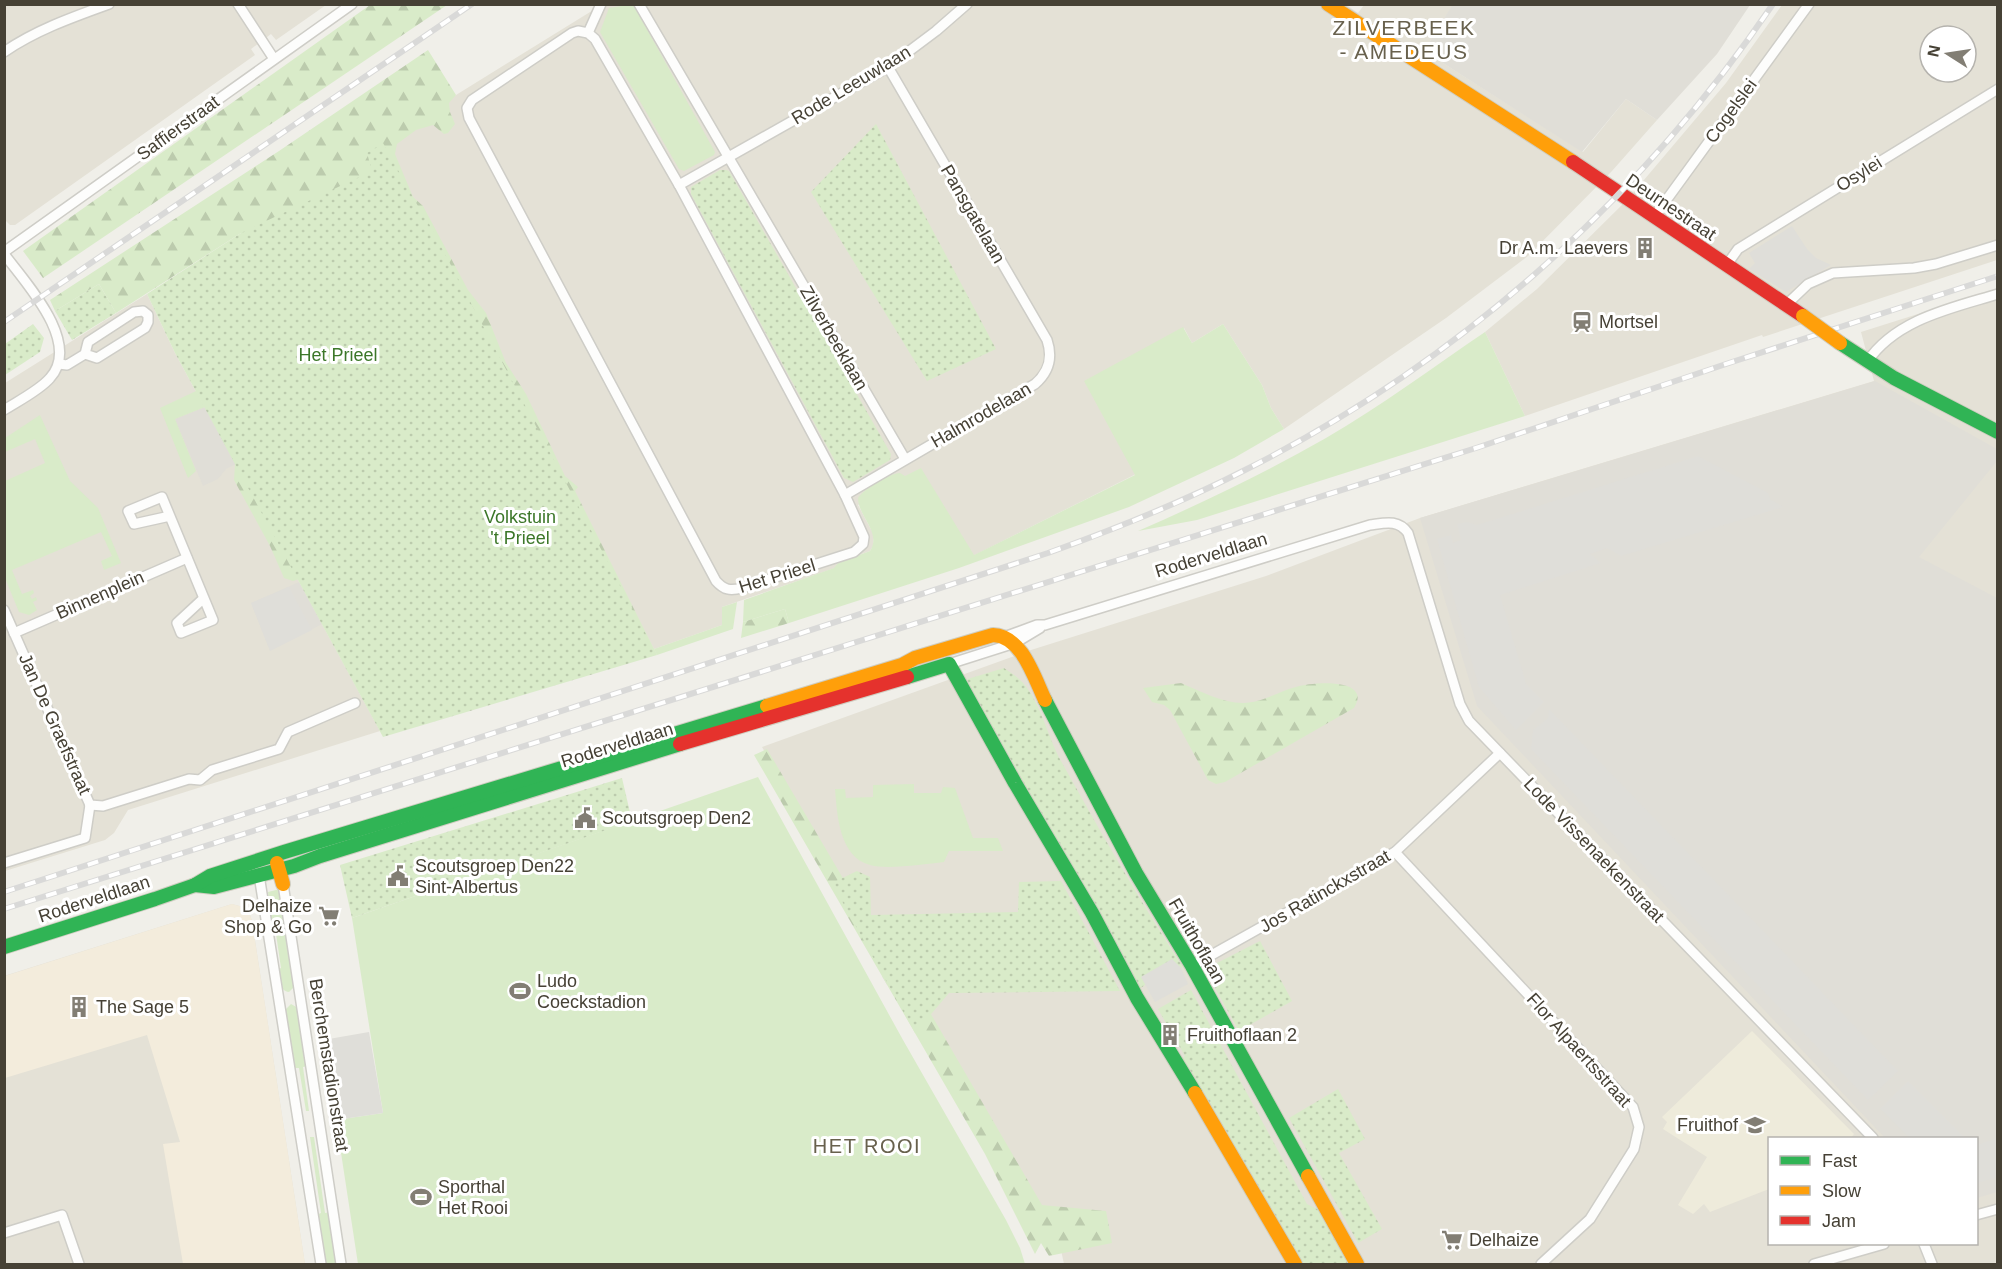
<svg xmlns="http://www.w3.org/2000/svg" width="2002" height="1269" font-family="Arial,sans-serif">
	<style>
		.residential { fill: #e4e1d6; fill-rule: evenodd }
		.commercial { fill: #f3ecdc }
		.industrial { fill: #e0ded7 }
		.education { fill: #eeebdb }
		.grass { fill: #d9ebc9 }
		.forest { fill: url(#forest-firs) }
		.park { fill: url(#park-dots) }
		.parking { fill: #dfded9 }
		.lines { fill: none; stroke-linecap: round; stroke-linejoin: round }
		.street-casing { stroke: #cecdc7; stroke-width: 12 }
		.fast-casing { stroke: #cfcdc0; stroke-width: 16 }
		.slow-casing { stroke: #cfcdc0; stroke-width: 16 }
		.jam-casing { stroke: #cfcdc0; stroke-width: 16 }
		.street { stroke: #fdfdfc; stroke-width: 9 }
		.fast { stroke: #30b455; stroke-width: 14 }
		.slow { stroke: #ff9f0a; stroke-width: 14 }
		.jam { stroke: #e5322d; stroke-width: 14 }
		.rail-casing { stroke: #d9d9d8; stroke-width: 6 }
		.rail { stroke: #fff; stroke-width: 4; stroke-dasharray: 11; stroke-linecap: butt }
		.slow-bridge-casing { stroke: #cfcdc0; stroke-width: 16; stroke-linecap: butt }
		.slow-bridge { stroke: #ff9f0a; stroke-width: 14 }
		.labels { text-anchor: middle; dominant-baseline: central; stroke-width: 6; stroke-linejoin: round; paint-order: stroke }
		.street-label { font-size: 18px; fill: #464135; stroke: #fff }
		.poi-label { font-size: 18px; fill: #464135; stroke: #fff; text-anchor: start }
		.park-label { font-size: 18px; fill: #3c7729; stroke: #fff }
		.neighbourhood-label { font-size: 20px; letter-spacing: 1.5px; fill: #68614d; stroke: #fff }
		.quarter-label { font-size: 21px; letter-spacing: 1.5px; fill: #68614d; stroke: #fff }
	</style>
	<defs>
		<pattern id="forest-firs" width="22" height="20" patternUnits="userSpaceOnUse" patternTransform="scale(1.5)"><rect width="22" height="20" fill="#d9ebc9"/><path d="M5 1l3.5 6h-7zM16 11l3.5 6h-7z" fill="#bccbad"/></pattern>
		<pattern id="park-dots" width="8" height="8" patternUnits="userSpaceOnUse" patternTransform="scale(1.5)"><rect width="8" height="8" fill="#d9ebc9"/><path d="M2 2h.1M6 6h.1" fill="none" stroke="#bccbad" stroke-width="1.8" stroke-linecap="round"/></pattern>
	</defs>
	<rect width="100%" height="100%" fill="#f0efe9"/>
	<g class="residential">
		<path d="M603,4H1345L1358,13L1364,5H1453L1424,51L1583,152L1626,99L1657,120L1612,171L1528,256L1446,318L1284,429L1271,408L1262,385L1223,324L1192,343L1184,328L1136,474L957,564L908,475L858,505L874,535L873,546L870,551L838,563L835,568L722,607V625L654,649L383,143L456,95Z"/>
		<path d="M5,5H326L276,40L271,34L251,49L255,55L15,225H10L5,220Z"/>
		<path d="M1782,5H1997V260L1763,337L1762,335L1525,416L1485,332L1537,289L1627,200L1726,83ZM1930,36H1966V72H1930Z"/>
		<path d="M1997,289V1264H1064L1061,1250L762,747L1031,650L1266,576L1420,518L1874,381L1861,332ZM1770,1138H1976V1244H1770Z"/>
		<path d="M147,294L175,353L380,731L128,810L114,833L105,840L5,871V383Z"/>
		<path d="M232,904L243,907L250,915L252,921L305,1264H5L4,976Z"/>
	</g>
	<path class="commercial" d="M232,904L243,907L250,915L252,921L305,1264H183L163,1144L180,1142L147,1035L5,1078V976Z"/>
	<g class="industrial">
		<path d="M1453,4H1750V5L1717,54L1657,120L1626,99L1582,152L1424,51Z"/>
		<path d="M1875,381L1997,449V461L1919,557L1997,598V1192L1977,1198L1976,1138H1885L1477,706L1420,518Z"/>
		<path d="M205,407L236,464L226,469L218,479L203,486L175,419Z"/>
		<path d="M299,582L322,624L270,651L251,603Z"/>
	</g>
	<path class="education" d="M1752,1031L1854,1134L1851,1138H1770L1769,1189L1710,1212L1704,1204L1693,1214L1678,1205L1707,1157L1663,1129L1667,1122L1662,1117Z"/>
	<g class="grass">
		<path d="M633,4L715,152L714,155L684,171L679,169L600,32L609,8Z"/>
		<path d="M1223,324L1262,385L1271,408L1284,429L1234,458L1129,507L959,568L789,623L785,609L743,622L744,600L834,568L838,563L870,551C882,532 858,517 858,498C865,488 888,474 900,473L905,476L921,468L974,555L1135,475L1084,381L1183,327L1192,343Z"/>
		<path d="M1485,332L1525,416L1197,520L1138,531C1202,503 1265,473 1326,438C1381,406 1432,368 1485,332Z"/>
		<path d="M196,391L205,407L175,419L196,471L188,478L160,408Z"/>
		<path d="M40,415L70,481L98,508L121,563L104,570L101,561L112,556L101,532L12,570L22,594L33,590L34,593L30,596L32,599L36,597L37,600L33,602L37,610L29,615L19,612L5,578V481L45,463L35,439L5,452V438Z"/>
		<path d="M737,602L733,629L657,655L654,649L722,625V607Z"/>
		<path d="M758,777L903,1040L1006,1220L1020,1248L1025,1264H358L336,1120L383,1113L352,918Z"/>
		<path d="M914,784V793H941L943,787L955,788L973,838H998L1003,851H949L944,862C924,864 888,870 870,865C839,857 837,814 835,789H845L846,798L873,797V785Z"/>
		<path d="M280,889L295,986L289,992C279,991 279,978 278,969L281,968L274,920L271,921L268,892Z"/>
		<path d="M291,1004L298,1008L308,1066L303,1067L309,1111H306L299,1068H294L285,1010Z"/>
		<path d="M310,1137H314L325,1213L330,1212L338,1264H324L316,1215L321,1213Z"/>
	</g>
	<g class="forest">
		<path d="M370,5H447L43,278L23,251Z"/>
		<path d="M428,50L456,95L449,103L450,112L455,124L448,133L444,134L433,125L416,130L397,144L395,154L413,197L423,206L468,290L486,313L506,363L526,394L565,476L578,487L575,491L657,655L241,233L116,313L99,284L55,311L50,300L279,151Z"/>
		<path d="M212,420L305,577L293,581L284,578L270,546L234,480L235,464Z"/>
		<path d="M785,609L789,623L741,638L743,622Z"/>
		<path d="M1181,683C1200,691 1222,703 1243,703C1262,703 1279,691 1296,687C1309,683 1346,680 1355,691C1360,697 1357,702 1354,708L1225,782L1216,784L1208,780L1170,710L1164,705L1152,702L1143,688Z"/>
		<path d="M767,749L867,919L947,990L928,1009L1042,1205L1106,1211L1112,1243L1049,1256L1041,1243L1035,1254L985,1154L754,755Z"/>
	</g>
	<g class="park">
		<path d="M876,124L996,349L927,381L811,192Z"/>
		<path d="M383,143L424,217L427,220L657,655L383,737L175,353L147,294L241,233L372,171L367,153Z"/>
		<path d="M720,170H726L729,171L891,454L890,460L853,482L844,478L691,194V187Z"/>
		<path d="M99,284L116,313L72,340L55,311Z"/>
		<path d="M33,324L44,338L40,352L5,375V344Z"/>
		<path d="M1004,668C1009,672 1015,675 1019,679C1039,696 1048,738 1061,761C1100,831 1139,900 1183,967L1181,968L1179,966L1142,976L1146,984L1141,988L1135,986L961,681Z"/>
		<path d="M622,778L632,821L352,918L340,865Z"/>
		<path d="M857,871L870,877L871,915L1018,912L1019,882L1061,881L1120,991L949,993L915,1033L832,883Z"/>
		<path d="M1260,941L1292,1001L1239,1031L1215,988L1212,976L1217,963Z"/>
		<path d="M1191,990L1307,1204L1319,1210L1349,1264H1301L1181,1059L1185,1056L1158,1009Z"/>
		<path d="M1338,1089L1365,1139L1339,1153L1382,1229L1358,1243L1289,1118Z"/>
	</g>
	<g class="parking">
		<path d="M1792,226L1807,249L1816,258L1831,265L1786,292L1749,269L1755,263L1749,253Z"/>
		<path d="M1698,456L1768,493L1770,499L1783,507L1621,556L1607,548L1590,554L1601,563L1500,595L1526,684L1544,702L1516,730L1479,687L1437,539L1451,535L1453,543L1461,540L1457,524L1467,522L1477,525Z"/>
		<path d="M289,587L312,630L270,651L251,603Z"/>
		<path d="M1549,709L1898,1071L1868,1100L1531,749L1533,730L1548,718Z"/>
		<path d="M1172,959L1181,968L1188,984L1155,1002L1141,977Z"/>
		<path d="M369,1032L383,1113L336,1120L323,1040Z"/>
		<path d="M1908,1081L1965,1138H1910L1880,1109Z"/>
		<path d="M1997,1138V1177L1977,1183V1145Z"/>
	</g>
	<g class="lines">
		<defs>
			<g id="street">
				<path d="M238,4L274,59"/>
				<path d="M639,4L905,459"/>
				<path d="M578,31L588,33L595,39L679,185L845,495L864,537L863,544L854,552L742,588C730,591 724,590 716,581L469,118L467,108L472,100L572,33Z"/>
				<path d="M588,33L601,4"/>
				<path d="M4,52C36,30 73,17 109,4"/>
				<path d="M679,185L888,67L936,31L967,4"/>
				<path d="M1654,217L1809,4"/>
				<path d="M4,252L352,4"/>
				<path d="M4,254C26,283 82,343 50,378C40,390 18,401 4,410"/>
				<path d="M1726,266L1738,249L1998,89"/>
				<path d="M1786,305L1808,284L1833,273L1914,268L1936,264L1998,245"/>
				<path d="M1867,362C1896,319 1952,308 1998,294"/>
				<path d="M59,364L67,365L85,354L88,342L134,312L143,311L148,315V322L145,328L97,358L85,354"/>
				<path d="M845,495L1035,384C1049,372 1053,358 1047,340L888,67"/>
				<path d="M170,516L134,524L128,511L162,497L213,620L181,633L177,623L204,598"/>
				<path d="M4,610L90,805"/>
				<path d="M14,633L187,558"/>
				<path d="M1007,636L1037,625H1045L1370,525C1385,523 1398,519 1408,533L1460,704L1469,721L1873,1138"/>
				<path d="M949,664L1015,643L1040,628"/>
				<path d="M90,805L103,806L189,779L200,780L212,770L279,749L288,732L355,703"/>
				<path d="M1395,852L1633,1107L1639,1127L1634,1149L1590,1219L1541,1264"/>
				<path d="M4,863L85,838L90,805"/>
				<path d="M259,875L321,1264"/>
				<path d="M283,884L341,1264"/>
				<path d="M1192,966L1395,852L1500,753"/>
				<path d="M1976,1215L1998,1209"/>
				<path d="M4,1233L62,1215L79,1264"/>
				<path d="M1924,1244L1932,1264"/>
				<path d="M1814,1264L1884,1244"/>
			</g>
			<g id="fast">
				<path d="M1840,343L1894,378L1998,432"/>
				<path d="M907,677L949,664L1015,783L1092,913L1137,998L1195,1093"/>
				<path d="M1045,700L1136,873L1192,966L1308,1176"/>
				<path d="M195,885L214,887L294,866L320,856L680,744"/>
				<path d="M4,947L155,899L195,885L210,876L284,852L767,706"/>
			</g>
			<g id="slow">
				<path d="M1328,4L1573,162"/>
				<path d="M767,706L902,665L915,658L993,635C1022,636 1034,677 1045,700"/>
				<path d="M277,863L283,884"/>
				<path d="M1195,1093L1295,1264"/>
				<path d="M1308,1176L1357,1264"/>
			</g>
			<g id="jam">
				<path d="M1573,162L1803,316"/>
				<path d="M680,744L907,677"/>
			</g>
		</defs>
		<use href="#street" class="street-casing"/>
		<use href="#fast" class="fast-casing"/>
		<use href="#slow" class="slow-casing"/>
		<use href="#jam" class="jam-casing"/>
		<use href="#street" class="street"/>
		<use href="#fast" class="fast"/>
		<use href="#slow" class="slow"/>
		<use href="#jam" class="jam"/>
		<defs>
			<g id="rail">
				<path d="M4,322L472,4"/>
				<path d="M4,892L1048,553C1115,529 1181,503 1245,470C1458,363 1639,201 1773,4"/>
				<path d="M4,909L1476,448L1732,362L1998,276"/>
			</g>
		</defs>
		<use href="#rail" class="rail-casing"/>
		<use href="#rail" class="rail"/>
		<defs>
			<path id="slow-bridge" d="M1803,316L1840,343"/>
		</defs>
		<use href="#slow-bridge" class="slow-bridge-casing"/>
		<use href="#slow-bridge" class="slow-bridge"/>
	</g>
	<defs>
		<symbol id="building-bare" viewBox="-9 -9 18 18"><path d="M-4-6H4V6H1V3H-1V6H-4ZM-2.5-4.3h1.7v1.8h-1.7ZM.8-4.3h1.7v1.8H.8ZM-2.5-1h1.7V.8h-1.7ZM.8-1h1.7V.8H.8Z" fill="#827e74" stroke="#fff" stroke-width="2.5" paint-order="stroke"/></symbol>
		<symbol id="station-bare" viewBox="-9 -9 18 18"><path d="M-3-6H3Q5-6 5-4V2Q5 4 3 4L4.5 6H3L1.5 4h-3L-3 6H-4.5L-3 4Q-5 4-5 2V-4Q-5-6-3-6ZM-3.5-4v3h7v-3ZM-3.5 1v1.5H-2V1ZM2 1v1.5H3.5V1Z" fill="#827e74" stroke="#fff" stroke-width="2.5" paint-order="stroke"/></symbol>
		<symbol id="civic-bare" viewBox="-9 -9 18 18"><path d="M-.6-6.5H3V-4.5H.6V-3L4-1V1h2V6H-6V1h2V-1L-.6-3ZM-1.2 2.5V6h2.4V2.5Z" fill="#827e74" stroke="#fff" stroke-width="2.5" paint-order="stroke"/></symbol>
		<symbol id="supermarket-bare" viewBox="-9 -9 18 18"><path d="M-6-5.5h2.5l.6 2H6L4.5 2H-2.5L-4.4-4H-6ZM-1.5 3.2a1.3 1.3 0 1 0 .1 0ZM3 3.2a1.3 1.3 0 1 0 .1 0Z" fill="#827e74" stroke="#fff" stroke-width="2.5" paint-order="stroke"/></symbol>
		<symbol id="stadium-bare" viewBox="-9 -9 18 18"><path d="M0-5a6.5 5 0 1 0 0 10a6.5 5 0 1 0 0-10ZM-3.5-1.8h7v3.6h-7Z" fill="#827e74" stroke="#fff" stroke-width="2.5" paint-order="stroke"/></symbol>
		<symbol id="school-bare" viewBox="-9 -9 18 18"><path d="M0-5L7-2L0 1L-7-2ZM-4 1L0 2.5L4 1V4Q0 6-4 4Z" fill="#827e74" stroke="#fff" stroke-width="2.5" paint-order="stroke"/></symbol>
	</defs>
	<g fill-rule="evenodd">
		<use href="#building-bare" x="1630" y="233" width="30" height="30"/>
		<use href="#station-bare" x="1567" y="307" width="30" height="30"/>
		<use href="#civic-bare" x="570" y="803" width="30" height="30"/>
		<use href="#civic-bare" x="383" y="861" width="30" height="30"/>
		<use href="#supermarket-bare" x="314" y="901" width="30" height="30"/>
		<use href="#stadium-bare" x="505" y="976" width="30" height="30"/>
		<use href="#building-bare" x="64" y="992" width="30" height="30"/>
		<use href="#building-bare" x="1155" y="1020" width="30" height="30"/>
		<use href="#school-bare" x="1740" y="1110" width="30" height="30"/>
		<use href="#stadium-bare" x="406" y="1182" width="30" height="30"/>
		<use href="#supermarket-bare" x="1437" y="1225" width="30" height="30"/>
	</g>
	<g class="labels">
		<g class="street-label">
			<text transform="translate(851 85) rotate(-31)">Rode Leeuwlaan</text>
			<text transform="translate(1731 111) rotate(-54)">Cogelslei</text>
			<text transform="translate(178 128) rotate(-36)">Saffierstraat</text>
			<text transform="translate(1859 174) rotate(-32)">Osylei</text>
			<text transform="translate(1671 207) rotate(34)">Deurnestraat</text>
			<text transform="translate(973 214) rotate(60)">Pansgatelaan</text>
			<text transform="translate(834 338) rotate(60)">Zilverbeeklaan</text>
			<text transform="translate(981 415) rotate(-30)">Halmrodelaan</text>
			<text transform="translate(1211 555) rotate(-17)">Roderveldlaan</text>
			<text transform="translate(777 576) rotate(-17)">Het Prieel</text>
			<text transform="translate(100 595) rotate(-24)">Binnenplein</text>
			<text transform="translate(55 724) rotate(66)">Jan De Graefstraat</text>
			<text transform="translate(617 745) rotate(-17)">Roderveldlaan</text>
			<text transform="translate(1594 850) rotate(46)">Lode Vissenaekenstraat</text>
			<text transform="translate(1325 891) rotate(-30)">Jos Ratinckxstraat</text>
			<text transform="translate(94 899) rotate(-18)">Roderveldlaan</text>
			<text transform="translate(1197 941) rotate(60)">Fruithoflaan</text>
			<text transform="translate(1579 1050) rotate(48)">Flor Alpaertsstraat</text>
			<text transform="translate(329 1065) rotate(81)">Berchemstadionstraat</text>
		</g>
		<g class="poi-label">
			<text x="1628" y="248" text-anchor="end">Dr A.m. Laevers</text>
			<text x="1599" y="322">Mortsel</text>
			<text x="602" y="818">Scoutsgroep Den2</text>
			<text x="415" y="866">Scoutsgroep Den22<tspan x="415" dy="21">Sint-Albertus</tspan></text>
			<text x="312" y="906" text-anchor="end">Delhaize<tspan x="312" dy="21">Shop &amp; Go</tspan></text>
			<text x="537" y="981">Ludo<tspan x="537" dy="21">Coeckstadion</tspan></text>
			<text x="96" y="1007">The Sage 5</text>
			<text x="1187" y="1035">Fruithoflaan 2</text>
			<text x="1738" y="1125" text-anchor="end">Fruithof</text>
			<text x="438" y="1187">Sporthal<tspan x="438" dy="21">Het Rooi</tspan></text>
			<text x="1469" y="1240">Delhaize</text>
		</g>
		<g class="park-label">
			<text x="338" y="355">Het Prieel</text>
			<text x="520" y="517">Volkstuin<tspan x="520" dy="21">'t Prieel</tspan></text>
		</g>
		<g class="neighbourhood-label">
			<text x="867" y="1146">HET ROOI</text>
		</g>
		<g class="quarter-label">
			<text x="1404" y="27">ZILVERBEEK<tspan x="1404" dy="24">- AMEDEUS</tspan></text>
		</g>
	</g>
	<rect width="2002" height="1269" fill="none" stroke="#464135" stroke-width="12"/>
	<rect x="1768" y="1137" width="210" height="108" fill="#ffffff" stroke="#b5b3ae" stroke-width="1.5"/>
	<rect x="1780" y="1156" width="30" height="9" fill="#30b455" stroke="#b5b3ae" stroke-width="1.5"/>
	<text x="1822" y="1167" font-size="18" fill="#464135">Fast</text>
	<rect x="1780" y="1186" width="30" height="9" fill="#ff9f0a" stroke="#b5b3ae" stroke-width="1.5"/>
	<text x="1822" y="1197" font-size="18" fill="#464135">Slow</text>
	<rect x="1780" y="1216" width="30" height="9" fill="#e5322d" stroke="#b5b3ae" stroke-width="1.5"/>
	<text x="1822" y="1227" font-size="18" fill="#464135">Jam</text>
	<g transform="translate(1948 54) rotate(282)"><circle r="28" fill="#ffffff" stroke="#b5b3ae" stroke-width="1.5"/>
	<path d="M0-4.5L10 22L0 15L-10 22Z" fill="#827e74"/>
	<text y="-9" font-size="16" font-weight="bold" text-anchor="middle" fill="#464135">N</text>
	</g>
</svg>
